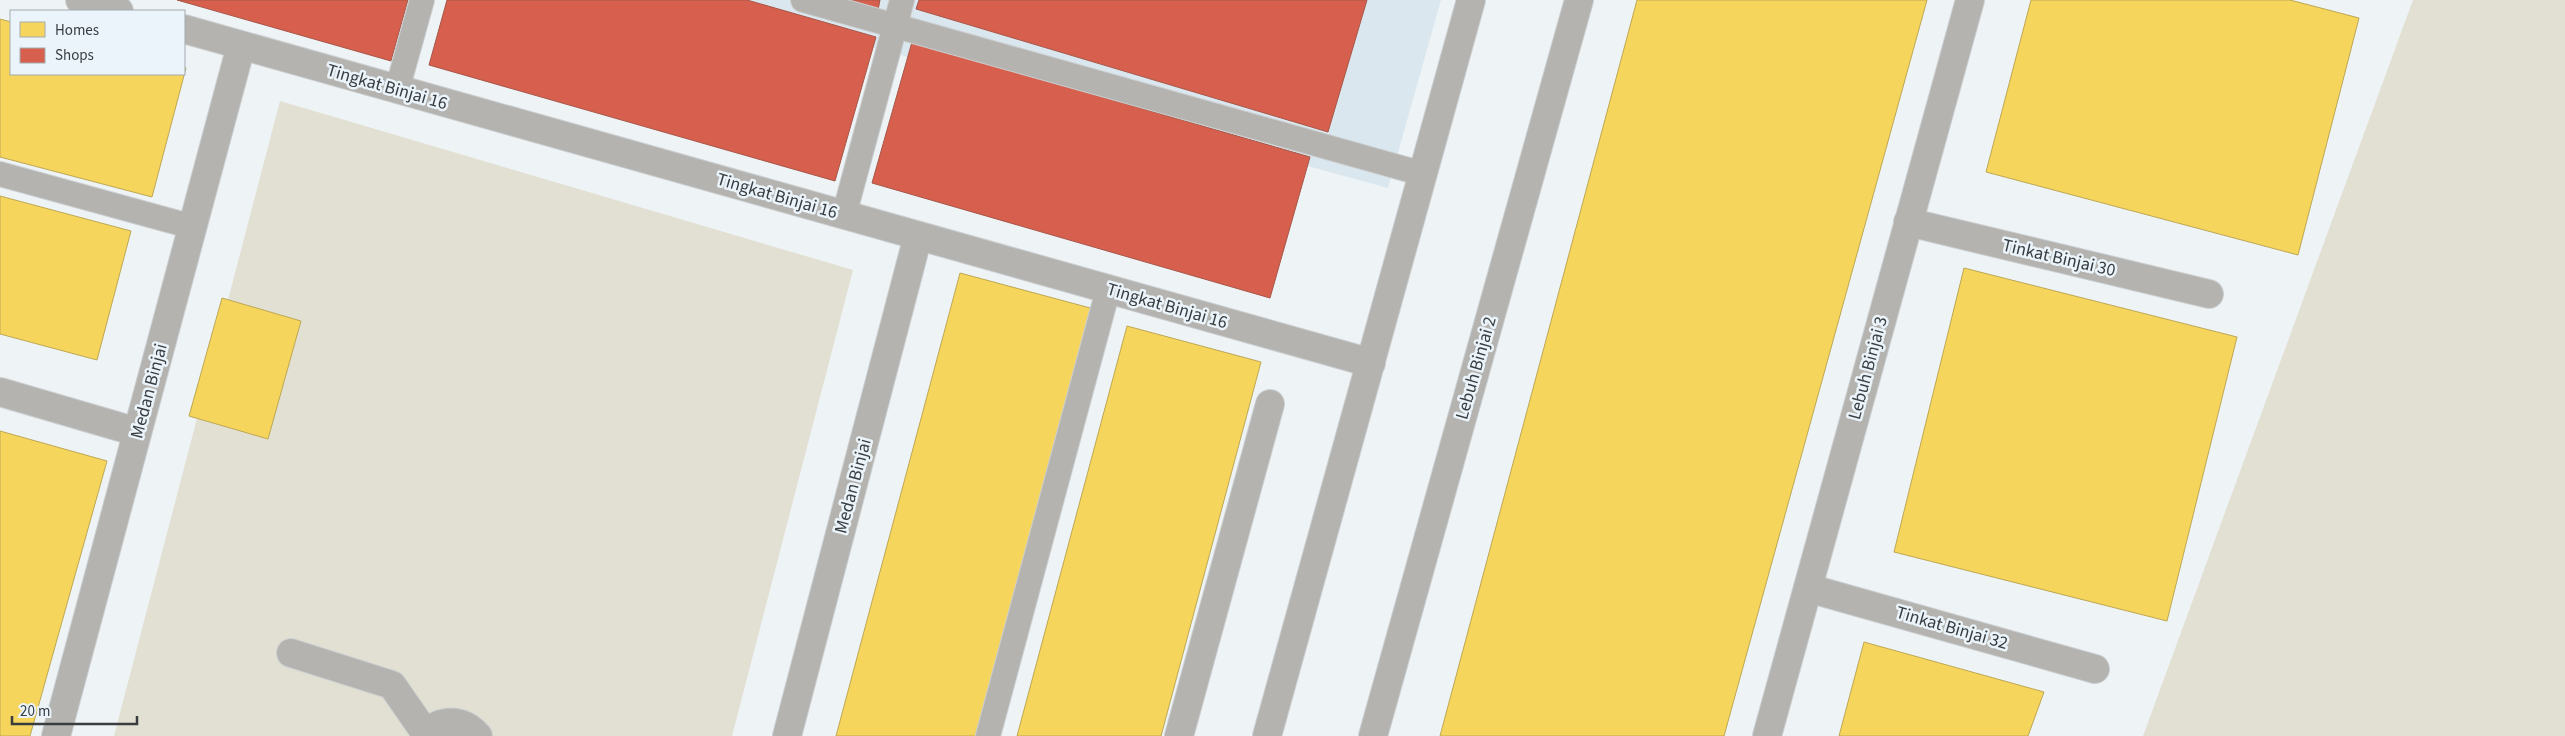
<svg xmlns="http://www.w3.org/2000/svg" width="2565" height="736" font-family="'Source Sans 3',sans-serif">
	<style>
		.built { fill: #dbe7ee }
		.green { fill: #e2e0d2 }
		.homes { fill: #f6d55c; stroke: #bda754 }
		.shops { fill: #d6604d; stroke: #a75649 }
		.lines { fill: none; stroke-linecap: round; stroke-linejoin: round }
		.service-casing { stroke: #cbcfd1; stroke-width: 26 }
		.pedestrian-casing { stroke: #cbcfd1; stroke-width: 30 }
		.minor-casing { stroke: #cbcfd1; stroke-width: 30 }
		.service { stroke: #b4b3af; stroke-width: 24 }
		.pedestrian { stroke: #b4b3af; stroke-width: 28 }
		.minor { stroke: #b4b3af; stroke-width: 28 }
		.labels { text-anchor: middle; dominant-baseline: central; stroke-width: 5; stroke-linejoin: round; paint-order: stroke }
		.street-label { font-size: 18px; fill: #393d40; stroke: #eaf4fa }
	</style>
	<rect width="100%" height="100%" fill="#eef3f6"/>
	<path class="built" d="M699,0H1441L1388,188Z"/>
	<g class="green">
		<path d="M2413,0H2565V736H2143Z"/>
		<path d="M280,101L853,270L732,736H114Z"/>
	</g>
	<g class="homes">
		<path d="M1637,0H1927L1724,736H1440Z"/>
		<path d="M2031,0H2290L2359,18L2298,255L1986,172Z"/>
		<path d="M0,19L11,22V74H184V68H186L152,197L0,157Z"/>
		<path d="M0,196L131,231L97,360L0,334Z"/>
		<path d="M1964,268L2237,337L2167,621L1894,552Z"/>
		<path d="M960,273L1094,309L980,736H836Z"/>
		<path d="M222,298L301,321L268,439L189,416Z"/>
		<path d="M1127,326L1261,362L1161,736H1017Z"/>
		<path d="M0,431L107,461L30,736H0Z"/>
		<path d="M1864,642L2044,692L2028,736H1839Z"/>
	</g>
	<g class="shops">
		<path d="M177,0H408L391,61Z"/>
		<path d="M447,0H747L876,37L835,181L429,65Z"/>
		<path d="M842,0H880L878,10Z"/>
		<path d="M919,0H1367L1328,132L916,9Z"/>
		<path d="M912,42L1310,157L1270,298L872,183Z"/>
	</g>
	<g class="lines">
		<defs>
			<g id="service">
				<path d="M803,0L1423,174"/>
				<path d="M397,90L422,0"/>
				<path d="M0,174L193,227"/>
				<path d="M844,215L902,0"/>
				<path d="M988,736L1108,290"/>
			</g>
			<g id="pedestrian">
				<path d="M291,653L392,685L426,734"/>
				<path d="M424,736C440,718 462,718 478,736"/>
			</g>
			<g id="minor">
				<path d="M80,0L119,11"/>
				<path d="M184,29L1371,363"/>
				<path d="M1908,222L2209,294"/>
				<path d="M0,392L137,432"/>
				<path d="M1808,588L2095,669"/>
				<path d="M56,736L241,46"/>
				<path d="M787,736L918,236"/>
				<path d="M1179,736L1270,404"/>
				<path d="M1267,736L1471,0"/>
				<path d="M1373,736L1579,0"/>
				<path d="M1767,736L1970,0"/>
			</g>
		</defs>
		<use href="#service" class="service-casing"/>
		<use href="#pedestrian" class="pedestrian-casing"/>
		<use href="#minor" class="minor-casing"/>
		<use href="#service" class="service"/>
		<use href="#pedestrian" class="pedestrian"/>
		<use href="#minor" class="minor"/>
	</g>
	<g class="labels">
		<g class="street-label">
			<text transform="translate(387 87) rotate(16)">Tingkat Binjai 16</text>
			<text transform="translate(777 196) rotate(16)">Tingkat Binjai 16</text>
			<text transform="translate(2059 258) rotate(13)">Tinkat Binjai 30</text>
			<text transform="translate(1167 306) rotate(16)">Tingkat Binjai 16</text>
			<text transform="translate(1476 368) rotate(-74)">Lebuh Binjai 2</text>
			<text transform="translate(1868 368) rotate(-75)">Lebuh Binjai 3</text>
			<text transform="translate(149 391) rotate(-75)">Medan Binjai</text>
			<text transform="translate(853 486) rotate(-75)">Medan Binjai</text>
			<text transform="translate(1952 628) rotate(16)">Tinkat Binjai 32</text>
		</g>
	</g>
	<rect x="10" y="10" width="175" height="65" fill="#eaf4fa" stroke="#a3abb0"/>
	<rect x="20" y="22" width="25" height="15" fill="#f6d55c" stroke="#a3abb0"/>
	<text x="55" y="35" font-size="15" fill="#393d40">Homes</text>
	<rect x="20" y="48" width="25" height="15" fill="#d6604d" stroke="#a3abb0"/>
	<text x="55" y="60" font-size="15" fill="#393d40">Shops</text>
	<path d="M12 716v8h125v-8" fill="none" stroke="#393d40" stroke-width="2.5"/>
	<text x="20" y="716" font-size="15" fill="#393d40" stroke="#eaf4fa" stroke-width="4" paint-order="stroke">20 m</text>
</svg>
